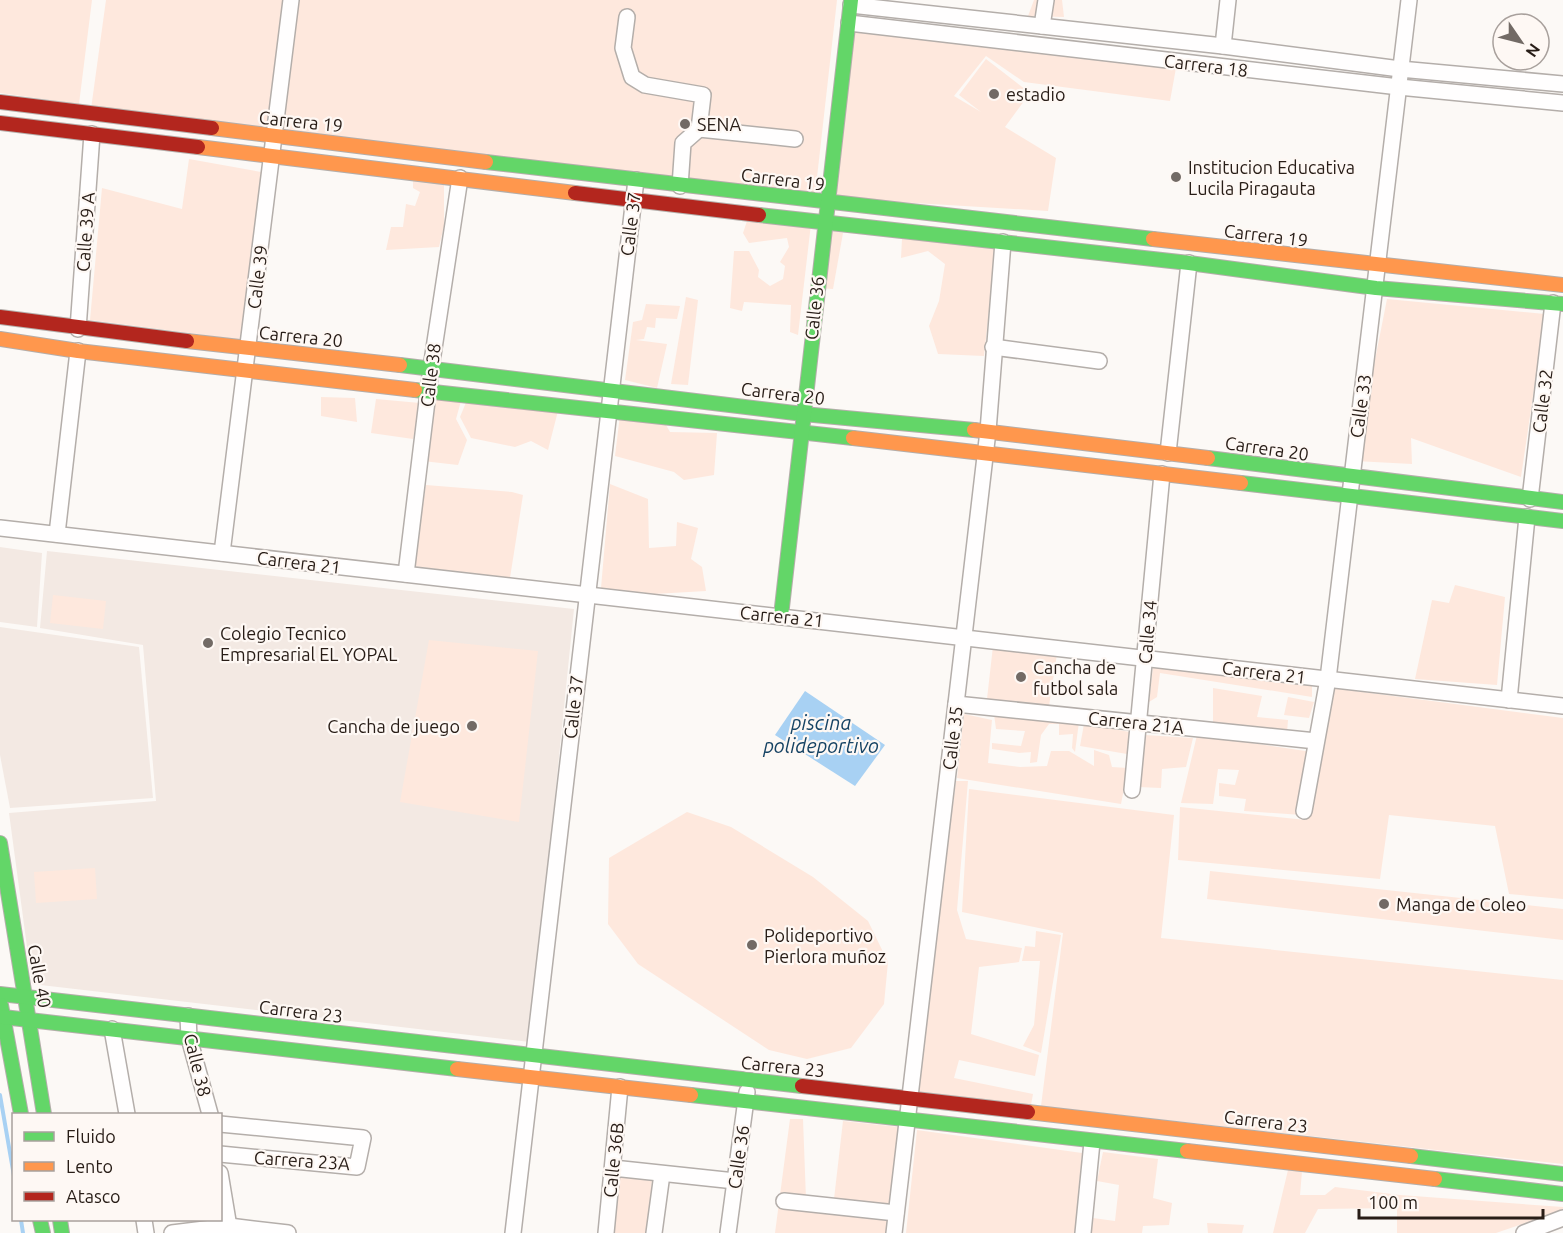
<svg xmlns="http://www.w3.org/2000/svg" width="1563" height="1233" font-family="Ubuntu,sans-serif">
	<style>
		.built { fill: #f3e9e3 }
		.green { fill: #fee8dd }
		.water { fill: #a8d1f3 }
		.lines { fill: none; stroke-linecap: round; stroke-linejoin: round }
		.stream { stroke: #a8d1f3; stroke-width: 4 }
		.street-casing { stroke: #b4aeaa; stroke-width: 18 }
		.fast-casing { stroke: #b4aeaa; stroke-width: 16 }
		.slow-casing { stroke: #b4aeaa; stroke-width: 16 }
		.jam-casing { stroke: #b4aeaa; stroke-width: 16 }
		.street { stroke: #fffefe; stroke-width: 15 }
		.fast { stroke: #63d668; stroke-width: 14 }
		.slow { stroke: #ff974d; stroke-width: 14 }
		.jam { stroke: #b3261e; stroke-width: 14 }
		.poi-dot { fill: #726a65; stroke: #fef8f4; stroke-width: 2 }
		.labels { text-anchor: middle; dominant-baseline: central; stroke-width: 4.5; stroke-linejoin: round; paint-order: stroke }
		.street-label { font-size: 18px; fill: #281d17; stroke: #fef8f4 }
		.poi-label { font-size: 18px; fill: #281d17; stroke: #fef8f4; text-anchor: start }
		.water-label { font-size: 20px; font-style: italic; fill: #164364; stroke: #fef8f4 }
	</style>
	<rect width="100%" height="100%" fill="#fcf9f6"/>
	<g class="built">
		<path d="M0,547L42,553L37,627L0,622Z"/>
		<path d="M47,551L574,609L530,1042L32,984L9,813L156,801L143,645L40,628Z"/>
		<path d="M0,627L139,647L153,798L10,808L0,755Z"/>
	</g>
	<g class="green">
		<path d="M0,0H92L79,104L0,93Z"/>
		<path d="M106,0H837L815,195L91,109Z"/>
		<path d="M1034,0H1062L1064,17L1028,16Z"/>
		<path d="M852,30L1176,68L1170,101L1024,82L986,56L954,96L981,112L959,95L986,59L1030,93L1005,127L1056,158L1048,211L832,198Z"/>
		<path d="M189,159L261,172L243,340L90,320L102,188L182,209Z"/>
		<path d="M413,179L444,185V226L439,247L386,250L391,227H403L406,204L415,206L420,192L413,188Z"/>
		<path d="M747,221L811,224L798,335L790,332L791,305L744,302L742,311L730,308L734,251H749L759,270L758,277L770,286L783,279L785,266L780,262L789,247L787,238L749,243L743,233Z"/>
		<path d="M827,230L843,233L833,289L818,288Z"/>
		<path d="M902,239L996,247L984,356L938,354L929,326L939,301L945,264L928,251L901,258Z"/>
		<path d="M686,297L698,300L688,385L671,384Z"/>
		<path d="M1387,299L1545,314L1521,477L1411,438L1412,464L1355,461Z"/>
		<path d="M646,304L680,306L677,319L656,318L655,328L647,327L644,339L636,340L667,344L657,388L625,380L633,322L642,320Z"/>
		<path d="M321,397L355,398L357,422L321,416Z"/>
		<path d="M434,398L461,401L456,419L467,440L458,465L423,461Z"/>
		<path d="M376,399L420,403L413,439L371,433Z"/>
		<path d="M467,400L559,407L548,450L531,441L515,447L471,438L460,417Z"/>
		<path d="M620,415L662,418L670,432L717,433L714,475L684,480L674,472L615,456Z"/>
		<path d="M610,484L648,499L649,548L676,546L677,522L698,528L691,559L702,567L706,591L654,594L601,588Z"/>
		<path d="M426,485L512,492L523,495L510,578L413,566Z"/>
		<path d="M1455,585L1505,597L1497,685L1415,679L1432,600L1449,603Z"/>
		<path d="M53,595L106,601L103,629L50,623Z"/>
		<path d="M429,640L538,651L519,822L400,802Z"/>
		<path d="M993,646L1057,654L1049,706L987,699Z"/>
		<path d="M1153,667L1312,684V697L1160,673L1157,697L1149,702Z"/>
		<path d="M1213,688L1262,696L1257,717L1288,720L1287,733L1213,726Z"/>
		<path d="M1332,688L1563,718V899L1509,894L1495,826L1389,815L1380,879L1178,860L1180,807L1306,820Z"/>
		<path d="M1288,697L1314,702L1309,718L1284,715Z"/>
		<path d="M964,714L992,720L988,763L1020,767L1047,766L1051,751H1069L1094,766V750L1109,755L1112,767L1128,768L1121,804L957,778Z"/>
		<path d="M994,714L1079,722L1075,752L1072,748L1073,734L1059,735V724H1049L1041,735L1037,762L1030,763L1031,752L1019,753L992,749V743L1021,746L1025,731L996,729Z"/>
		<path d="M1084,724L1130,732L1127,754L1080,746Z"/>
		<path d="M1145,735L1193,738L1186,767L1162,769L1161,788L1138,787Z"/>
		<path d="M1197,735L1312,752L1302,815L1244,811L1246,799L1219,796V783L1235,785L1239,770L1218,769L1213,804L1181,803Z"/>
		<path d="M956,781H968L957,910L966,939L1022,948L1019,962L979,967L971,1034L1039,1055L1035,1076L959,1060L954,1078L1033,1094L1031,1105L916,1091Z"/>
		<path d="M969,789L1174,815L1161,938L1563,980V1164L1041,1106L1063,933L962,912Z"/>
		<path d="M687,812L731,827L813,877L868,921L888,962L884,1004L851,1048L807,1059L769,1050L638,964L608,924L609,858Z"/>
		<path d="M95,868L97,899L36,903L34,872Z"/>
		<path d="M1210,871L1563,909V940L1207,899Z"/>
		<path d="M1036,931L1061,935L1041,1053L1023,1046L1034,1025L1040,961H1022L1025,946L1035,947Z"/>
		<path d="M790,1119H803L806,1199H834L843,1121L899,1127L887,1233H775Z"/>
		<path d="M917,1130L1082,1153L1075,1233H906Z"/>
		<path d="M1103,1152L1158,1159L1153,1198L1172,1203L1169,1225L1143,1226L1142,1233H1091L1093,1218L1115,1221L1119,1185L1097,1181Z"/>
		<path d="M1288,1170L1302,1171L1300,1195H1325L1335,1187L1400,1195L1563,1207V1210L1496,1233H1397V1208L1318,1209L1305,1233H1273Z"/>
		<path d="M614,1176L652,1180L648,1233H609Z"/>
		<path d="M1207,1223L1244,1225L1242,1233H1208Z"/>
	</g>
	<path class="water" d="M805,691L885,745L855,786L775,735Z"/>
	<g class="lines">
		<g class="stream">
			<path d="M0,1095L14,1176"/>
			<path d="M21,1220L23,1233"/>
		</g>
		<defs>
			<g id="street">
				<path d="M851,5L1223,46L1400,69L1563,84"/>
				<path d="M627,17L623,48L632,77L645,85L703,95L699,129L683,143L680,186"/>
				<path d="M849,23L1399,87L1563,103"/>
				<path d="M1042,26L1046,0"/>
				<path d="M1223,46L1228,0"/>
				<path d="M699,129L795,139"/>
				<path d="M78,329L92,134"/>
				<path d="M993,347L1099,361"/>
				<path d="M1168,453L1189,263"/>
				<path d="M1530,499L1553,303"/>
				<path d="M0,528L1563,706"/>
				<path d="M57,534L78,351"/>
				<path d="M222,553L291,0"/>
				<path d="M406,574L431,368L460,178"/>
				<path d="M1509,700L1527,517"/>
				<path d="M956,704L1316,741"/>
				<path d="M1132,790L1162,474"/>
				<path d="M1304,811L1328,679L1409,0"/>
				<path d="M188,1016L189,1038L210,1114"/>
				<path d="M112,1029L127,1114"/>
				<path d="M220,1124L363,1138L357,1167L220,1154"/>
				<path d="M613,1168L735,1181"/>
				<path d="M220,1173L230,1233"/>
				<path d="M784,1201L896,1213"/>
				<path d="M144,1220L146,1233"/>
				<path d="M172,1233L229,1226L288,1233"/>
				<path d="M513,1233L636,180"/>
				<path d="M606,1233L620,1087"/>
				<path d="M654,1233L662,1174"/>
				<path d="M728,1233L747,1092"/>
				<path d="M894,1233L988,431L1003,242"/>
				<path d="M1083,1233L1092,1142"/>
				<path d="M1524,1233L1563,1218"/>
			</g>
			<g id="fast">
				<path d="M486,162L1153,239"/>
				<path d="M759,215L1189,263L1376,288L1563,304"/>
				<path d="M400,365L803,414L974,430"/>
				<path d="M415,390L853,438"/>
				<path d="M1208,458L1563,502"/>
				<path d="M1241,483L1563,521"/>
				<path d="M781,616L851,0"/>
				<path d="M0,843L44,1114"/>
				<path d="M0,994L802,1086"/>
				<path d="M1,1005L21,1114"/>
				<path d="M3,1017L457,1069"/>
				<path d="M691,1095L1187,1151"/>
				<path d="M1411,1156L1563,1174"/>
				<path d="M1435,1179L1563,1194"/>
				<path d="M40,1220L43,1233"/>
				<path d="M60,1220L62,1233"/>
			</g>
			<g id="slow">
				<path d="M212,128L486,162"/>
				<path d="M198,147L575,193"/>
				<path d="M1153,239L1563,285"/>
				<path d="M0,339L78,351L415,390"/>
				<path d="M187,341L400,365"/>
				<path d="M974,430L1208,458"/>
				<path d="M853,438L1241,483"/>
				<path d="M457,1069L691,1095"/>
				<path d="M1028,1112L1411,1156"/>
				<path d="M1187,1151L1435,1179"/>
			</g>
			<g id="jam">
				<path d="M0,102L212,128"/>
				<path d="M0,123L198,147"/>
				<path d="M575,193L759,215"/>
				<path d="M0,317L187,341"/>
				<path d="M802,1086L1028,1112"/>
			</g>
		</defs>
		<use href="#street" class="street-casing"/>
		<use href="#fast" class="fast-casing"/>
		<use href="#slow" class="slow-casing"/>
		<use href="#jam" class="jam-casing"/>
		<use href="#street" class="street"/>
		<use href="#fast" class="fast"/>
		<use href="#slow" class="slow"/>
		<use href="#jam" class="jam"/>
	</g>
	<g class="poi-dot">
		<circle cx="994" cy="94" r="6"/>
		<circle cx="685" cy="124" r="6"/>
		<circle cx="1176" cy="177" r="6"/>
		<circle cx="208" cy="643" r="6"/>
		<circle cx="1021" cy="677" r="6"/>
		<circle cx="472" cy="726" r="6"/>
		<circle cx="1384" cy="904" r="6"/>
		<circle cx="752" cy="945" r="6"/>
	</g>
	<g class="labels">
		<g class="street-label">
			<text transform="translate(1206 65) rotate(7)">Carrera 18</text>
			<text transform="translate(301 121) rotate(6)">Carrera 19</text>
			<text transform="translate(783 179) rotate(7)">Carrera 19</text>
			<text transform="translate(630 224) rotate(-83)">Calle 37</text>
			<text transform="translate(85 232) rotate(-86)">Calle 39 A</text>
			<text transform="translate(1266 235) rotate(7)">Carrera 19</text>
			<text transform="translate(257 277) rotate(-83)">Calle 39</text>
			<text transform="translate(814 308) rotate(-84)">Calle 36</text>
			<text transform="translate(301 336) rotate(6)">Carrera 20</text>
			<text transform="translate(430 375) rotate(-83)">Calle 38</text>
			<text transform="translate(783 393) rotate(7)">Carrera 20</text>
			<text transform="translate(1542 401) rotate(-83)">Calle 32</text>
			<text transform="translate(1360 406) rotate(-82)">Calle 33</text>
			<text transform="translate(1267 448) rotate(8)">Carrera 20</text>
			<text transform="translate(299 562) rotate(7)">Carrera 21</text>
			<text transform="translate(782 616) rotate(6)">Carrera 21</text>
			<text transform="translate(1147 632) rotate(-85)">Calle 34</text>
			<text transform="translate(1264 672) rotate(7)">Carrera 21</text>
			<text transform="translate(573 707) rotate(-84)">Calle 37</text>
			<text transform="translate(1136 722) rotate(6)">Carrera 21A</text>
			<text transform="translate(952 738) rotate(-83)">Calle 35</text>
			<text transform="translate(40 976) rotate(80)">Calle 40</text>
			<text transform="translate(301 1011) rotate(7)">Carrera 23</text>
			<text transform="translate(198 1065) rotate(76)">Calle 38</text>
			<text transform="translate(783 1066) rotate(6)">Carrera 23</text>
			<text transform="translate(1266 1121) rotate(7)">Carrera 23</text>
			<text transform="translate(738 1157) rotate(-82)">Calle 36</text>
			<text transform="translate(302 1160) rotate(4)">Carrera 23A</text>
			<text transform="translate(613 1160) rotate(-84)">Calle 36B</text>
		</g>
		<g class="poi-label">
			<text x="1006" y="94">estadio</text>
			<text x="697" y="124">SENA</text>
			<text x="1188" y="167">Institucion Educativa<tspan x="1188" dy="21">Lucila Piragauta</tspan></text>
			<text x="220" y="633">Colegio Tecnico<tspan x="220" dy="21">Empresarial EL YOPAL</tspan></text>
			<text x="1033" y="667">Cancha de<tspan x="1033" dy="21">futbol sala</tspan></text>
			<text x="460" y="726" text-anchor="end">Cancha de juego</text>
			<text x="1396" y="904">Manga de Coleo</text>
			<text x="764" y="935">Polideportivo<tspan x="764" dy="21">Pierlora muñoz</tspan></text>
		</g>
		<g class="water-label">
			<text x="821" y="722">piscina<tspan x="821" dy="23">polideportivo</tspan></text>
		</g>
	</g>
	<rect x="12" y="1113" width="210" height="108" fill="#fef8f4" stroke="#a8a09c" stroke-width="1.5"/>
	<rect x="24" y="1132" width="30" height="9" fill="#63d668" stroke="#a8a09c" stroke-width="1.5"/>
	<text x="66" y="1143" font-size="18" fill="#281d17">Fluido</text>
	<rect x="24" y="1162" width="30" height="9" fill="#ff974d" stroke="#a8a09c" stroke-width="1.5"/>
	<text x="66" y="1173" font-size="18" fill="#281d17">Lento</text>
	<rect x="24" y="1192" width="30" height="9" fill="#b3261e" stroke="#a8a09c" stroke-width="1.5"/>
	<text x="66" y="1203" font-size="18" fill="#281d17">Atasco</text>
	<g transform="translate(1521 42) rotate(125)"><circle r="28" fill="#fef8f4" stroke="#a8a09c" stroke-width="1.5"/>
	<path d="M0-4.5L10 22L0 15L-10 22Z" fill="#726a65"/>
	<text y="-9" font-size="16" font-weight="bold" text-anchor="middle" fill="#281d17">N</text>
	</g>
	<path d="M1359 1209v9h184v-9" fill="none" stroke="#281d17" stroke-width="3"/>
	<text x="1368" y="1209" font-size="18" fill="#281d17" stroke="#fef8f4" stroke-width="4.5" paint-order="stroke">100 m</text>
</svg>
